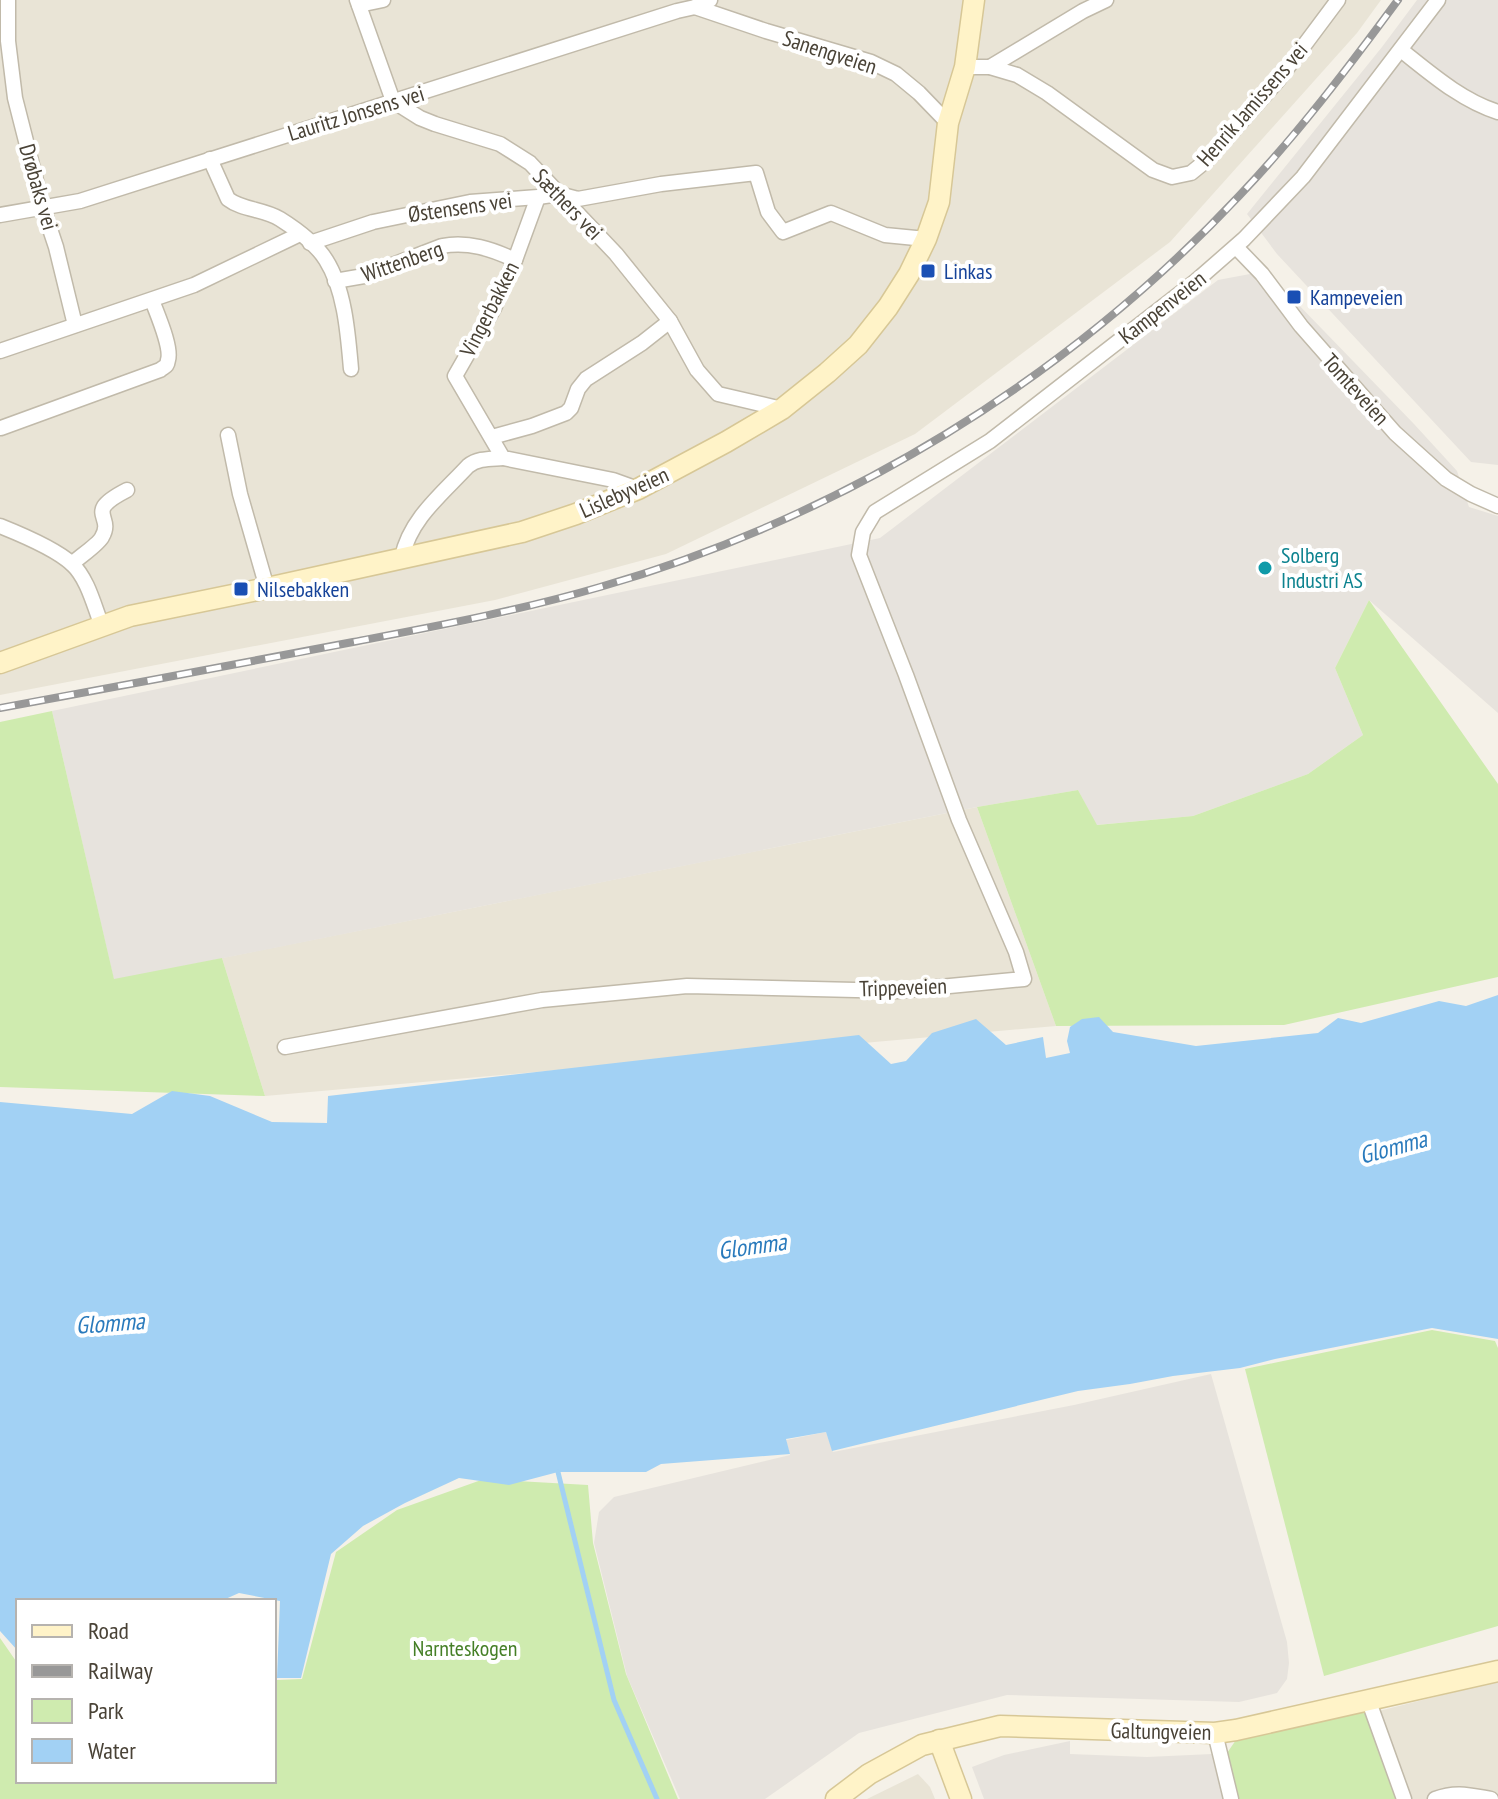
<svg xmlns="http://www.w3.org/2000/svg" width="1498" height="1799" font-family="'PT Sans Narrow',sans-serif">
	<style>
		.residential { fill: #e9e4d6 }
		.industrial { fill: #e7e3dd }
		.green { fill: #cfebaf }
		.water { fill: #a2d1f4 }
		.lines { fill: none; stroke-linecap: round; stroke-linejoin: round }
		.stream { stroke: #a2d1f4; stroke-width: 5 }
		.street-casing { stroke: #c1baaa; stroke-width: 17 }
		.secondary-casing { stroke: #d7c796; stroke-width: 23 }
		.street { stroke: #fff; stroke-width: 14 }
		.secondary { stroke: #fff3c8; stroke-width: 20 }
		.rail-casing { stroke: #989898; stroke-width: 8 }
		.rail { stroke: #fff; stroke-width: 5; stroke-dasharray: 15; stroke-linecap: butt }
		.transit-dot { fill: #1a4fb4; stroke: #fff; stroke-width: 3 }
		.culture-dot { fill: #0f9aa8; stroke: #fff; stroke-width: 3 }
		.labels { text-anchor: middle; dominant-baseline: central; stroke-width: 8; stroke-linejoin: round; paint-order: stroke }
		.street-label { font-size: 22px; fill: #494236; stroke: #fff }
		.transit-label { font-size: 22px; fill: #164399; stroke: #fff; text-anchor: start }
		.culture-label { font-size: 22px; fill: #0d838f; stroke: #fff; text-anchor: start }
		.park-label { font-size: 22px; fill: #457f26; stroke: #fff }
		.water-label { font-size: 24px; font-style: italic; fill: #297abc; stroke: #fff }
	</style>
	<rect width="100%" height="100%" fill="#f5f1e8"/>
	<g class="residential">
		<path d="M0,0H1381L1357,33L1170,242L915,434L666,554L495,600L0,695Z"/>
		<path d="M977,807L1056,1026L265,1096L222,958Z"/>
		<path d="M1498,1681V1799H1410L1379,1711Z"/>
		<path d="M918,1774L930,1787L935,1799H867Z"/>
	</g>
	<g class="industrial">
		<path d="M1417,0H1498V465L1471,462L1277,254L1247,214L1382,47Z"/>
		<path d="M1266,271L1414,424L1457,471L1469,507L1498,516V713L1369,600L1335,668L1363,735L1308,774L1193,816L1096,825L1078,790L977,807L114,980L52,711L880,538L1218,280Z"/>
		<path d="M1211,1374L1287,1642L1289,1663L1287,1679L1277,1693L1239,1702L1007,1695L859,1733L765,1799H680L627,1676L594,1543L599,1512L614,1497L790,1455L786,1440L826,1432L833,1452L1074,1405Z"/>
		<path d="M1070,1741V1754L1147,1757L1212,1754L1226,1799H984L972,1767L1004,1755Z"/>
	</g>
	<g class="green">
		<path d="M1369,600L1498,784V977L1284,1025L1056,1026L977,807L1078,790L1097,825L1193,816L1308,774L1363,735L1335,668Z"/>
		<path d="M52,711L114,979L222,958L265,1096L0,1087V722Z"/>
		<path d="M1432,1330L1495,1341L1498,1348V1626L1324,1676L1245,1369Z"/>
		<path d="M484,1479L588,1485L593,1543L626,1674L678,1799H0V1638L18,1664V1781H274V1642L277,1680L302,1679L336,1552L397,1510Z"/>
		<path d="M1359,1710L1368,1716L1397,1799H1238L1227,1753L1238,1737Z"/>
	</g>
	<path class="water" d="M1498,995V1339L1432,1328L1275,1359L1240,1368L1173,1376L1130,1384L1078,1391L832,1451L826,1432L786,1439L790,1454L661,1464L646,1472H558L509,1485L459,1478L405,1503L363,1526L331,1554L301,1678H277L280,1601L239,1593L221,1601H18V1651L0,1631V1102L132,1114L172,1091L210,1096L272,1122L327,1123L328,1096L859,1035L891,1064L906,1061L932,1033L976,1019L1006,1045L1043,1037L1046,1058L1070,1053L1067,1041L1070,1027L1082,1019L1099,1017L1113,1032L1196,1046L1318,1033L1338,1018L1361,1023L1439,1001L1466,1006Z"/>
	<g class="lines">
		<path class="stream" d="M558,1472L614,1700L657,1799"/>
		<defs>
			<g id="street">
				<path d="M8,0V41L15,98L43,208L56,247L75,325"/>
				<path d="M357,0L393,101L420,118L435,124L500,144L530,163L616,254L670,321L697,370L718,394L782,409"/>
				<path d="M359,5L383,0"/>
				<path d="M695,7L766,31L871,62L896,74L919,93L948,123"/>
				<path d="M1401,50C1430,73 1462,101 1498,112"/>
				<path d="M965,67H990L1017,75L1047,93L1153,170L1172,177L1191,173L1207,160L1279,79L1338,0"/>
				<path d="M990,67L1083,11L1106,0"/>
				<path d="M210,159L228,199C242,210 264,209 280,219C296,229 316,244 326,260C345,290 348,335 351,369"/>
				<path d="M538,197L515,260L494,308L455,376L503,458L613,480L638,489"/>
				<path d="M0,215L80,201L677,11L695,7L710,0"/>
				<path d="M310,243L373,222L470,202L538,197L559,194L578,199L661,184L756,173L768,212L783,232L831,213L885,235L926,239"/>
				<path d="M1236,247L1262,274L1301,326L1395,433L1446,479L1471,494L1498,506"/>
				<path d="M335,281L364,276L442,246C468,241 492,249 515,260"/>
				<path d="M0,351L194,285L300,234"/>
				<path d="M1,428L160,370C165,366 167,367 168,360C172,347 157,314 152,300"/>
				<path d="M228,435L240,494L267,588"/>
				<path d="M492,437L532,426L566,413L571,408L578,389L586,379L642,343L670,321"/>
				<path d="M0,526C20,534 57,550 72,564C88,579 94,606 102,626"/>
				<path d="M402,557C410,519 442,494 468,466C478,458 490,459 503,458"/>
				<path d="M72,564C79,557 99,544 102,537C115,515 82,513 127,490"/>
				<path d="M285,1047L542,1000L687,986L897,991L1024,979L1016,952L959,820L906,675L859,555L863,532L875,512L990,441L1196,281L1244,239L1303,177L1438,0"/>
				<path d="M1368,1699L1404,1799"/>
				<path d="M1215,1733L1231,1799"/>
				<path d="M1435,1799C1456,1791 1469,1795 1491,1799"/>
			</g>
			<g id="secondary">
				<path d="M0,663L130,616L267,588L522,532L576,514L638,489L726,442L782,409L827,373L858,345L888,307L909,274L926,239L939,202L948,123L965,67L974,0"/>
				<path d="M939,1740L961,1799"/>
				<path d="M836,1799L869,1774L922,1745L1000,1726L1215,1733L1236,1730L1498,1671"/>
			</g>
		</defs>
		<use href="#street" class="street-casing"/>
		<use href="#secondary" class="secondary-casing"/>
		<use href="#street" class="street"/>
		<use href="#secondary" class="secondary"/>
		<defs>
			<path id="rail" d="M0,708C118,686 235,665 353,642C436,626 518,611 600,587C842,517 1066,380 1239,196C1297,135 1348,68 1398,0"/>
		</defs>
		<use href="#rail" class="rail-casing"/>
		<use href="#rail" class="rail"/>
	</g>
	<g class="transit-dot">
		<rect x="920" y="263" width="16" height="16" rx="4"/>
		<rect x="1286" y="289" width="16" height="16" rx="4"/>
		<rect x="233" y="581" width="16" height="16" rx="4"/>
	</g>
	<circle class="culture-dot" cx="1265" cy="568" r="8"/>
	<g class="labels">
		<g class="street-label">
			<text transform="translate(830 52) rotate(18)">Sanengveien</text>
			<text transform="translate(1252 104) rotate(-49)">Henrik Jamissens vei</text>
			<text transform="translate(356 113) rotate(-17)">Lauritz Jonsens vei</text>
			<text transform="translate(39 187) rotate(74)">Drøbaks vei</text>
			<text transform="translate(568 204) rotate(46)">Sæthers vei</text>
			<text transform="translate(460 207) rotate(-8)">Østensens vei</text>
			<text transform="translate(402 261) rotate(-19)">Wittenberg</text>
			<text transform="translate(1162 307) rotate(-38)">Kampenveien</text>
			<text transform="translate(489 309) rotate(-63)">Vingerbakken</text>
			<text transform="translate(1356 389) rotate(48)">Tomteveien</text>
			<text transform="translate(624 492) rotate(-24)">Lislebyveien</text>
			<text transform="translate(903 987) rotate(-2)">Trippeveien</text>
			<text transform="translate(1161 1731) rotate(1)">Galtungveien</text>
		</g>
		<g class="transit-label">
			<text x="944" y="271">Linkas</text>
			<text x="1310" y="297">Kampeveien</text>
			<text x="257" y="589">Nilsebakken</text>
		</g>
		<g class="culture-label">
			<text x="1281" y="555">Solberg<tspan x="1281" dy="25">Industri AS</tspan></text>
		</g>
		<g class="park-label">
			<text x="465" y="1648">Narnteskogen</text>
		</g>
		<g class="water-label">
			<text transform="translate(1393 1147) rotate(-15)">Glomma</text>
			<text transform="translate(752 1246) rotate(-8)">Glomma</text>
			<text transform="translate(110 1323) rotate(-4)">Glomma</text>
		</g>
	</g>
	<rect x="16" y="1599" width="260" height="184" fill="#ffffff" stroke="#b6b3af" stroke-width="2"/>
	<rect x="32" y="1625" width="40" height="12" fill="#fff3c8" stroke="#b6b3af" stroke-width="2"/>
	<text x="88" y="1639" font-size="24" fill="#494236">Road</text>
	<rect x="32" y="1665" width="40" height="12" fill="#989898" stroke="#b6b3af" stroke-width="2"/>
	<text x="88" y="1679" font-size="24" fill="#494236">Railway</text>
	<rect x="32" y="1699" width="40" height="24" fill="#cfebaf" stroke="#b6b3af" stroke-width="2"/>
	<text x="88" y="1719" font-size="24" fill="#494236">Park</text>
	<rect x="32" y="1739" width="40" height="24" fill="#a2d1f4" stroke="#b6b3af" stroke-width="2"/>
	<text x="88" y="1759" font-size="24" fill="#494236">Water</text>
</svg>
